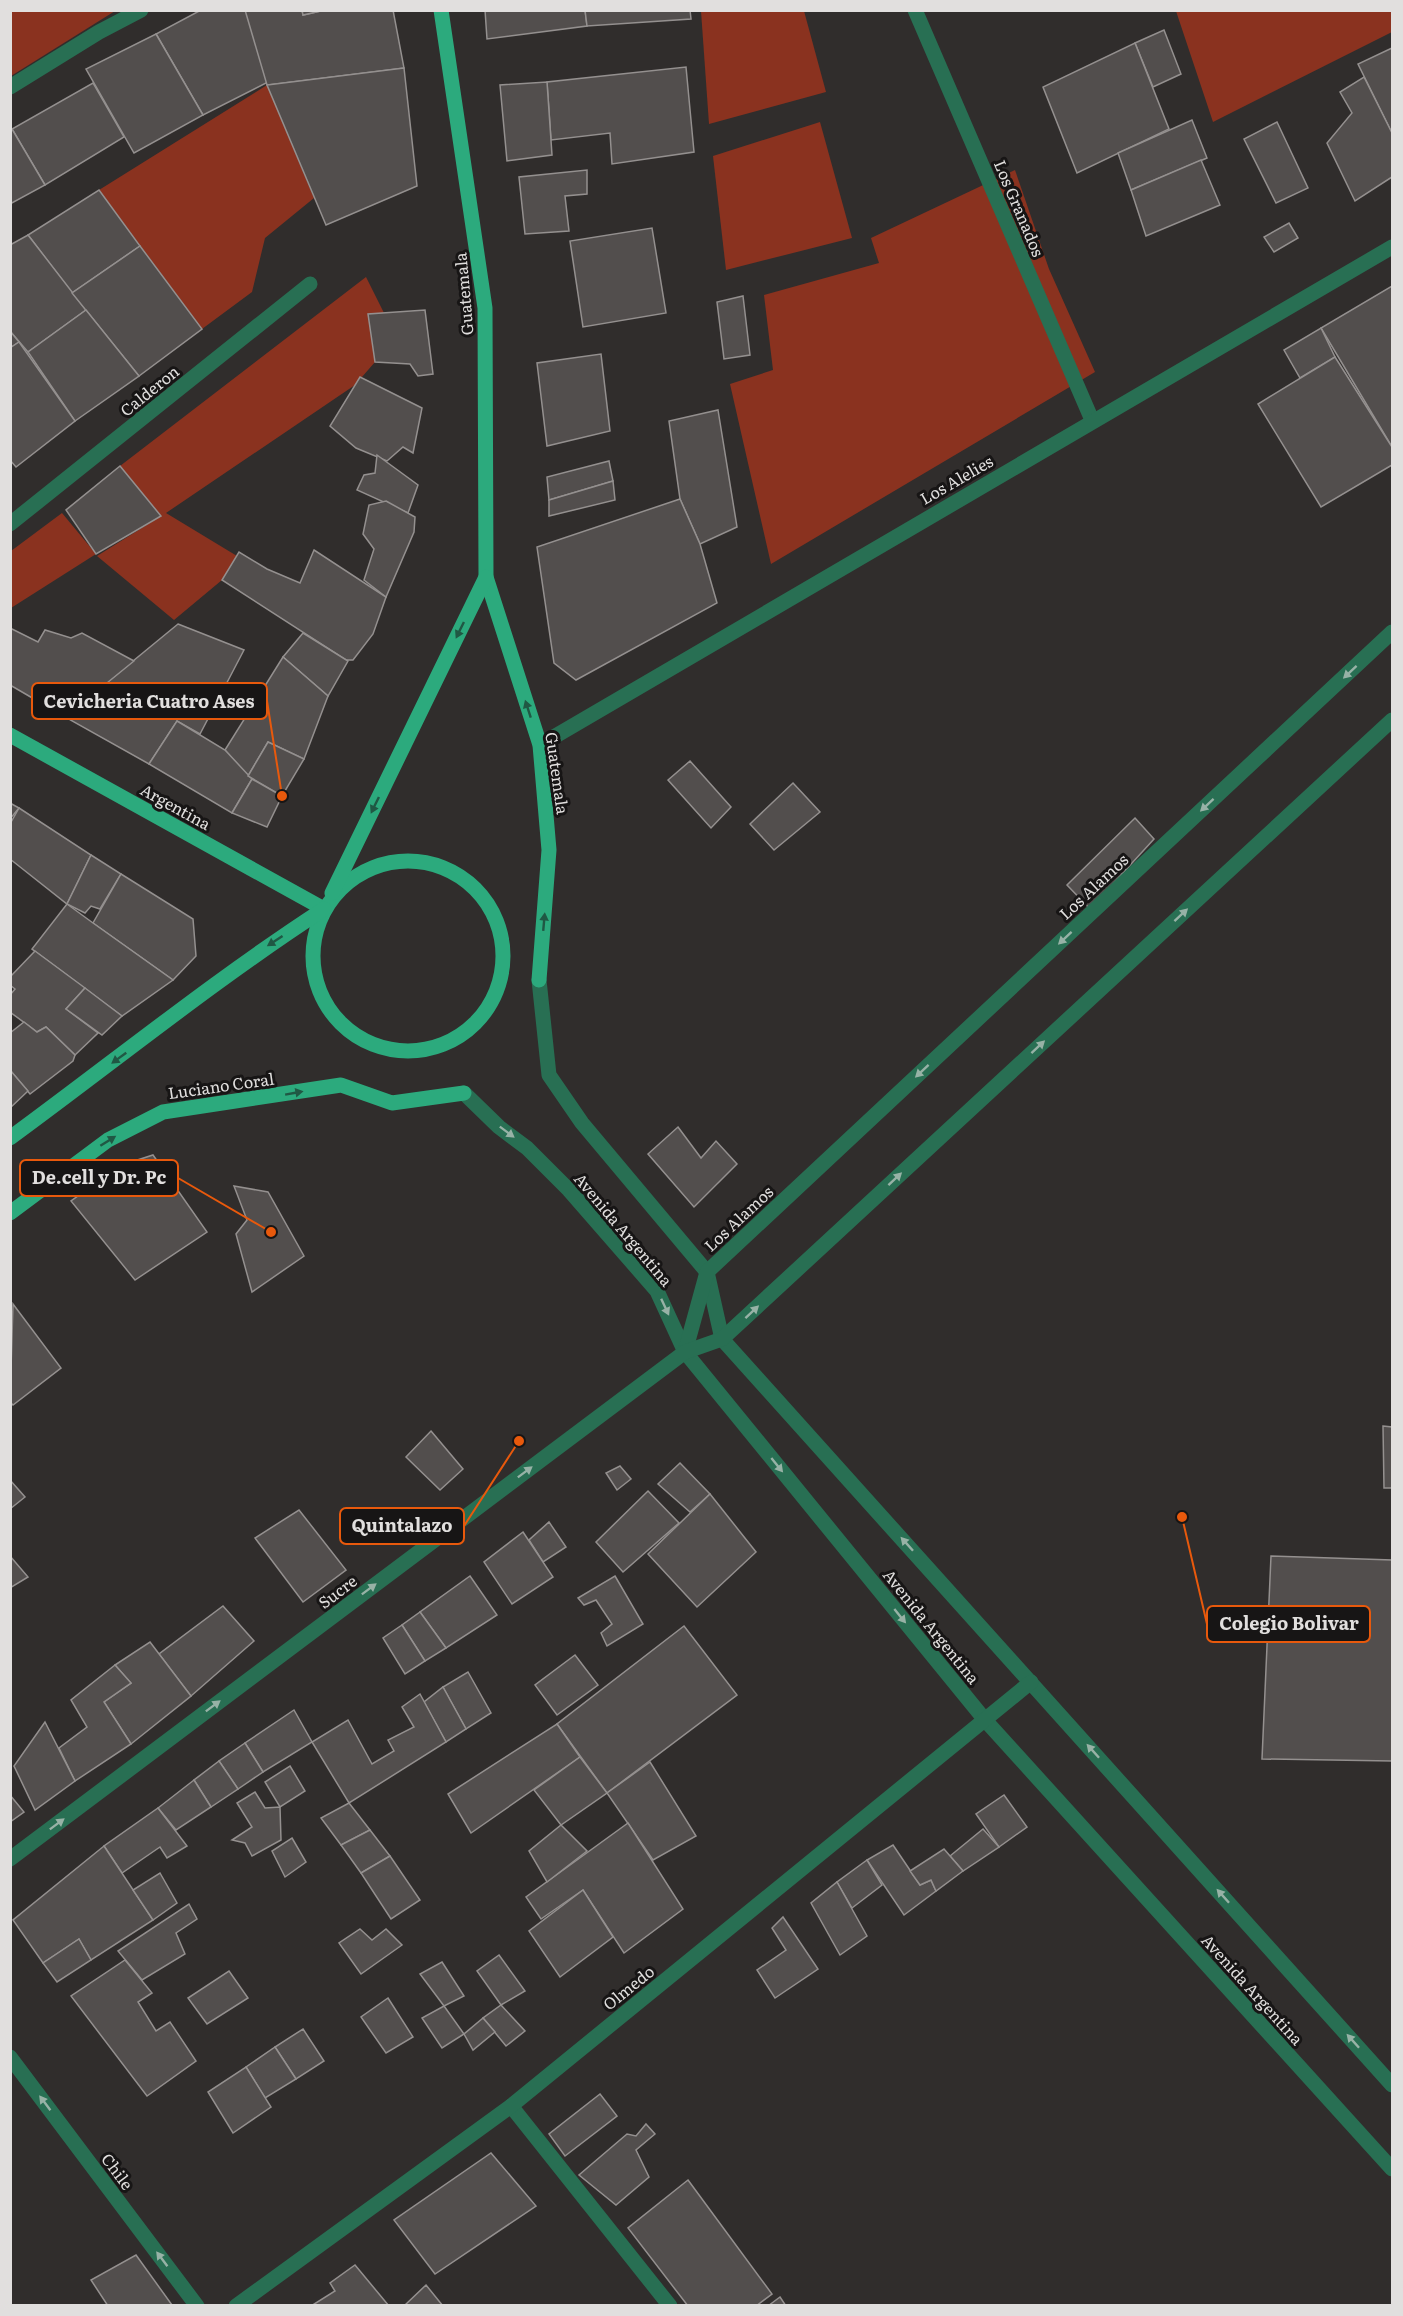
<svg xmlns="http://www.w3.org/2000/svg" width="1403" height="2316" font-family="Literata,serif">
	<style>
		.green { fill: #8a321f }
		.building { fill: #524e4d; stroke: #94908f; stroke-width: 1.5 }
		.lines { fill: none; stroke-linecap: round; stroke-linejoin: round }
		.minor { stroke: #286f53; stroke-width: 15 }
		.major { stroke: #2caa7d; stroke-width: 15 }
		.oneway { fill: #205844 }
		.oneway2 { fill: #97b2a6 }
		.labels { text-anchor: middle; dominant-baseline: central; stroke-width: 6; stroke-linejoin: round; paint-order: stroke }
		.street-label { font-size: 16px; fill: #e1dfde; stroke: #171515 }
		.leader { fill: none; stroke: #e8590c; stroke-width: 2 }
		.callout-dot { fill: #e8590c; stroke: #171515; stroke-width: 2 }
		.callout { fill: #171515; stroke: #e8590c; stroke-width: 2 }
		.callout-label { font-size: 18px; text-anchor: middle; font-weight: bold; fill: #e1dfde }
	</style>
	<rect width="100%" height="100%" fill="#302d2c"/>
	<g class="green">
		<path d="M11,10H115V11L11,76Z"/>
		<path d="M701,11H804L826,92L709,124Z"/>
		<path d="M1176,11H1392V32L1213,122Z"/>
		<path d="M267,85L314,198L265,238L252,292L202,329L99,190Z"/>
		<path d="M820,122L852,238L726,270L713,156Z"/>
		<path d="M1015,170L1049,269L1095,372L771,564L730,384L773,370L764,295L879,263L871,238Z"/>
		<path d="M366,277L384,313L368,314L375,362L355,385L166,513L237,556L222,580L174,620L97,556L161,516L120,466Z"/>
		<path d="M62,513L96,554L11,608V551Z"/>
	</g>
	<g class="building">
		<path d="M201,10H247L276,78L203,115L156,34Z"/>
		<path d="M245,10H302L303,15L325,10H393L404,68L267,85Z"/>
		<path d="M302,10H325L303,15Z"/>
		<path d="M485,10H585L587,26L487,39Z"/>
		<path d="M585,10H690L691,19L587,26Z"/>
		<path d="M1164,30L1181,74L1153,87L1135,43Z"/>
		<path d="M156,34L203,115L134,153L86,69Z"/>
		<path d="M1135,43L1169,129L1077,173L1043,87Z"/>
		<path d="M1392,48V133L1358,64Z"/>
		<path d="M686,67L694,152L612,164L610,133L551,140L547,82Z"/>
		<path d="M404,68L417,186L326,225L267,85Z"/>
		<path d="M1364,77L1392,133V177L1355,201L1327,143L1352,113L1340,92Z"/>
		<path d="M547,82L552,155L507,161L500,85Z"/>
		<path d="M93,83L124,137L45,185L12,129Z"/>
		<path d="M1192,120L1207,158L1131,190L1118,153Z"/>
		<path d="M1277,122L1308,188L1276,203L1244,139Z"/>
		<path d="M12,129L45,185L10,204V130Z"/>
		<path d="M1201,160L1220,205L1146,236L1131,190Z"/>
		<path d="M587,170V194L565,196L569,231L525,234L519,177Z"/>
		<path d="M99,190L140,246L72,293L28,235Z"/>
		<path d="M1289,223L1298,238L1274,252L1264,237Z"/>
		<path d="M652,228L666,313L583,327L570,241Z"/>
		<path d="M28,235L86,310L28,352L10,331V245Z"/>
		<path d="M140,246L202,329L139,376L72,293Z"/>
		<path d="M1392,286V447L1321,328Z"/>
		<path d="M743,296L750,355L724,359L717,302Z"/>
		<path d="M86,310L139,376L75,421L28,352Z"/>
		<path d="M425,310L433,374L418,376L410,364L375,362L368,314Z"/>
		<path d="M1321,328L1335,357L1300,378L1284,350Z"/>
		<path d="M10,331L19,342L10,348Z"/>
		<path d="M19,342L75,421L16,467L10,460V348Z"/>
		<path d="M601,354L610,431L547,446L537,363Z"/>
		<path d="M1335,357L1392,447V465L1321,507L1258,404Z"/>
		<path d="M360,377L422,408L413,453L403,447L387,461L356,448L330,426Z"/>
		<path d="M718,410L737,527L700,544L680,499L669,421Z"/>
		<path d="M377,455L418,485L408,513L357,490L364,475L375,473Z"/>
		<path d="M609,461L613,481L549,500L547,477Z"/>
		<path d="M120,466L161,516L96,554L66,510Z"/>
		<path d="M613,481L615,500L549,516V500Z"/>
		<path d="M680,499L700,544L717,603L576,680L554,663L537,547Z"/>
		<path d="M386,501L415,517L414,532L386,597L364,580L374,549L363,534L369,505Z"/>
		<path d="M314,550L386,597L373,634L353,660H346L222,580L239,552L267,569L300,583Z"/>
		<path d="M178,624L244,650L200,734L177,721L149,764L65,717Z"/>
		<path d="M10,628L38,642L45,630L71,638L82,633L134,661L65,717L10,685Z"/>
		<path d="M303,633L348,661L328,696L283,657Z"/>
		<path d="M283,657L328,696L304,759L268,742L248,776L225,750Z"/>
		<path d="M177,721L225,750L252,779L232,813L149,764Z"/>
		<path d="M268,742L304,759L282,796L248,776Z"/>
		<path d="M690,761L731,807L711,828L668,780Z"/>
		<path d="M252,779L282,796L267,827L232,813Z"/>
		<path d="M793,783L820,812L774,850L750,824Z"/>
		<path d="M10,803L19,808L10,819Z"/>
		<path d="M19,808L91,855L67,904L10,859V824Z"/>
		<path d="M1135,818L1154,839L1090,909L1067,885Z"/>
		<path d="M91,855L121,874L100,909L91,906L85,913L67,904Z"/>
		<path d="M121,874L193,919L196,956L173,980L93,923Z"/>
		<path d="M67,904L93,923L173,980L122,1016L32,949Z"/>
		<path d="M35,951L85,988L66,1009L98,1033L75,1055L46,1027L37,1032L10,1012V995L15,989L10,985V977Z"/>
		<path d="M85,988L122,1016L102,1035L66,1009Z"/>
		<path d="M24,1022L37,1032L46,1027L75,1055L73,1061L30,1094L10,1070V1033Z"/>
		<path d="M10,1070L28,1091L10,1108Z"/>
		<path d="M678,1127L701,1158L716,1141L737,1164L694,1207L648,1154Z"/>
		<path d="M153,1155L207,1232L135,1280L71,1201L122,1165Z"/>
		<path d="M234,1186L268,1192L304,1256L252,1292L236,1234L247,1220Z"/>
		<path d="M13,1304L61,1368L13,1405L10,1402Z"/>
		<path d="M1383,1426L1392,1427V1488H1384Z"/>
		<path d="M431,1431L463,1469L440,1490L406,1457Z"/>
		<path d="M680,1463L710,1494L690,1512L658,1484Z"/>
		<path d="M620,1466L631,1479L617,1490L606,1473Z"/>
		<path d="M10,1480L25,1497L10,1509Z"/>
		<path d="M648,1491L679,1523L623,1572L596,1542Z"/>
		<path d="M710,1494L756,1552L697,1607L648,1554Z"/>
		<path d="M299,1510L346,1570L303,1602L255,1538Z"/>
		<path d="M549,1522L566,1547L543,1562L529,1540Z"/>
		<path d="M523,1532L553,1577L512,1604L484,1562Z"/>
		<path d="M10,1556L28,1577L10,1588Z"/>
		<path d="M1271,1556L1392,1560V1761L1262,1759Z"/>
		<path d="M470,1576L497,1615L446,1648L420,1612Z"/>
		<path d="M615,1576L643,1624L607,1646L601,1633L612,1624L596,1600L584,1605L578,1598Z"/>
		<path d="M223,1606L254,1641L191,1696L159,1654Z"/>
		<path d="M420,1612L446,1648L425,1661L402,1625Z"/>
		<path d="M402,1625L425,1661L405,1674L383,1638Z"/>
		<path d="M684,1626L737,1695L607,1793L557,1724Z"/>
		<path d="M150,1642L191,1696L131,1744L104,1702L131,1683L115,1665Z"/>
		<path d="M575,1655L598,1685L557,1715L535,1685Z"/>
		<path d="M115,1665L131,1683L104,1702L131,1744L75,1781L59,1748L87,1727L71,1700Z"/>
		<path d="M468,1672L491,1713L466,1729L443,1687Z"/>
		<path d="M443,1687L466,1729L446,1742L424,1702Z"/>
		<path d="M420,1694L446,1742L349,1803L312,1742L348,1720L372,1764L394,1751L388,1740L414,1727L402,1707Z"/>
		<path d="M294,1710L312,1742L263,1772L245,1743Z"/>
		<path d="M45,1722L75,1781L35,1810L14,1766Z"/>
		<path d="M557,1724L580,1757L471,1833L448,1794Z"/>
		<path d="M245,1743L263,1772L238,1789L219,1761Z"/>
		<path d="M580,1757L607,1793L561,1825L534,1790Z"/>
		<path d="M219,1761L238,1789L211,1807L194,1780Z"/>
		<path d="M650,1762L696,1836L653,1860L607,1793Z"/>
		<path d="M290,1766L305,1791L280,1807L265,1782Z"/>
		<path d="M194,1780L211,1807L176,1830L158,1808Z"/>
		<path d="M255,1792L265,1808L280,1807L281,1840L252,1856L245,1843L232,1840L252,1827L237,1803Z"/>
		<path d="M10,1795L24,1812L10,1822Z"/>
		<path d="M1004,1795L1027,1827L999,1847L976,1814Z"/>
		<path d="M349,1803L370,1830L341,1845L321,1818Z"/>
		<path d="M158,1808L187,1846L167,1858L160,1847L122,1873L104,1846Z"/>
		<path d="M628,1823L683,1909L624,1953L583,1890L541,1919L526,1897Z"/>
		<path d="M561,1825L587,1851L547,1882L529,1851Z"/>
		<path d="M983,1829L999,1847L963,1871L950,1856Z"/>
		<path d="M370,1830L390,1856L361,1873L341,1845Z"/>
		<path d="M292,1838L306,1862L285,1877L272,1851Z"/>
		<path d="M893,1845L920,1885L931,1880L936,1891L904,1915L867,1860Z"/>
		<path d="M104,1846L153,1920L91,1960L79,1939L43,1963L13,1920Z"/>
		<path d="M944,1849L963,1871L936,1891L931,1880L920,1885L910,1871Z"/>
		<path d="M390,1856L420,1900L391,1919L361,1873Z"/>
		<path d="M867,1860L882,1885L852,1908L837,1882Z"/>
		<path d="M160,1873L177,1903L153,1920L133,1890Z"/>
		<path d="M837,1882L867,1936L840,1955L811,1903Z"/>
		<path d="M583,1890L613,1937L560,1977L529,1931Z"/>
		<path d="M189,1904L197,1919L176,1933L185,1954L142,1980L118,1951Z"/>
		<path d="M783,1917L818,1969L775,1998L757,1970L786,1950L772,1928Z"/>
		<path d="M360,1929L372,1940L386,1929L402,1945L361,1974L339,1943Z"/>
		<path d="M79,1939L91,1960L57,1982L43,1963Z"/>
		<path d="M499,1955L525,1991L501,2005L477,1971Z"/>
		<path d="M125,1960L152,1993L138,2002L156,2031L170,2022L196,2061L147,2096L71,1996Z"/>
		<path d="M442,1962L464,1996L444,2006L420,1974Z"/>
		<path d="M229,1971L248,1998L207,2024L188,1998Z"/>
		<path d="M388,1998L413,2037L386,2053L361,2017Z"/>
		<path d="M501,2005L525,2031L506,2046L483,2018Z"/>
		<path d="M444,2006L464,2034L442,2048L422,2018Z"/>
		<path d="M483,2018L495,2032L473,2050L464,2034Z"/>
		<path d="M303,2029L324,2061L296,2079L275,2047Z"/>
		<path d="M275,2047L296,2079L265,2098L246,2067Z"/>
		<path d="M246,2067L271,2107L233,2133L208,2092Z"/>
		<path d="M600,2094L617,2116L565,2156L549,2134Z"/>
		<path d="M646,2124L655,2134L636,2150L649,2177L616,2205L579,2175L627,2134L636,2136Z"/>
		<path d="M491,2153L536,2206L435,2274L394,2220Z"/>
		<path d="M688,2180L772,2294L756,2306H688L628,2228Z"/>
		<path d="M136,2255L172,2305V2306H108L91,2280Z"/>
		<path d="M355,2265L389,2306H311L335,2291L330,2283Z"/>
		<path d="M426,2285L443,2306H404Z"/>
		<path d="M780,2297L786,2306H768Z"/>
	</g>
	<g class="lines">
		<g class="minor">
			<path d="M915,10L1092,420"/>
			<path d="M10,87L99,32L141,10"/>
			<path d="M10,524L310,284"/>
			<path d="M540,745L1392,247"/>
			<path d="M539,980L549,1075L582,1123L707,1272L722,1339L1392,2085"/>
			<path d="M464,1093L499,1127L527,1148L569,1190L657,1291L685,1352L985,1720L1392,2169"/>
			<path d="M685,1352L707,1272L1392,632"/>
			<path d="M10,1859L685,1352L722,1339L1392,720"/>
			<path d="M10,2057L197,2306"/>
			<path d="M511,2106L670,2306"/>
			<path d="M236,2306L511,2106L1031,1682"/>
		</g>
		<g class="major">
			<path d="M441,10L485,308L486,577L540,745L549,850L539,980"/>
			<path d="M10,735L324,909"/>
			<circle cx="408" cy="956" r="95"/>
			<path d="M332,893L486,577"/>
			<path d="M10,1138C115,1061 216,979 324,909"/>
			<path d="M10,1213L108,1140L163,1112L341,1085L392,1103L464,1093"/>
		</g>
	</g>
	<defs><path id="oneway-solid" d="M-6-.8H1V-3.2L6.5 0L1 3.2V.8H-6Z" transform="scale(1.5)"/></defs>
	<g class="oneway">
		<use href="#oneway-solid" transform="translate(460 630) rotate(116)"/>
		<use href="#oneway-solid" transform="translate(528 709) rotate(-108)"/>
		<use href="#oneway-solid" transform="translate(375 805) rotate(116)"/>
		<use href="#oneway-solid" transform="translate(544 922) rotate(-85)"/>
		<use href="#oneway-solid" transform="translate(275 941) rotate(147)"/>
		<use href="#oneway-solid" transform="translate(119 1058) rotate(144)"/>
		<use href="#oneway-solid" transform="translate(294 1093) rotate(-10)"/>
		<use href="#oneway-solid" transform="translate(108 1141) rotate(-32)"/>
	</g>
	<g class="oneway2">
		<use href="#oneway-solid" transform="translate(1350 672) rotate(137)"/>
		<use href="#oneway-solid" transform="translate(1207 805) rotate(137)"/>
		<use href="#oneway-solid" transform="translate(1181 915) rotate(-43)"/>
		<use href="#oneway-solid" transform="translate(1065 938) rotate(137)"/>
		<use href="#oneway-solid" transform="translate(1038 1047) rotate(-43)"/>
		<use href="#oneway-solid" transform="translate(922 1071) rotate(137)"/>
		<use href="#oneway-solid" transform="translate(507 1132) rotate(37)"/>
		<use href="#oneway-solid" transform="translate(895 1179) rotate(-43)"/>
		<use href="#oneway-solid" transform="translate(665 1307) rotate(65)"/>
		<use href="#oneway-solid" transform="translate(752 1312) rotate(-43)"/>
		<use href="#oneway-solid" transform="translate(777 1465) rotate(51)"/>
		<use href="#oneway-solid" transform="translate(525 1472) rotate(-37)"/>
		<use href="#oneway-solid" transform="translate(907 1544) rotate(-132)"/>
		<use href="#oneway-solid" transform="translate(369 1589) rotate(-37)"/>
		<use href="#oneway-solid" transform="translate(900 1616) rotate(51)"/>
		<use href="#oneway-solid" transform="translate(213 1706) rotate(-37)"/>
		<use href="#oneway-solid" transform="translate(1093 1751) rotate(-132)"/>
		<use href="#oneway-solid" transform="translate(57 1824) rotate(-37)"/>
		<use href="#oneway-solid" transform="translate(1223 1896) rotate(-132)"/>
		<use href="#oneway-solid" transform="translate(1353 2041) rotate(-132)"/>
		<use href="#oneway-solid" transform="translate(45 2103) rotate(-127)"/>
		<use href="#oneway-solid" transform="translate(162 2259) rotate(-127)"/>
	</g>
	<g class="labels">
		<g class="street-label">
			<text transform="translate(1020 208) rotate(67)">Los Granados</text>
			<text transform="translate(463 294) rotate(-95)">Guatemala</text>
			<text transform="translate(149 390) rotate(-39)">Calderon</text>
			<text transform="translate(956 479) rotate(-30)">Los Alelies</text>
			<text transform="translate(558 773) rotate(82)">Guatemala</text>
			<text transform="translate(176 806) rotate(29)">Argentina</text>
			<text transform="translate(1093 886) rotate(-43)">Los Alamos</text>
			<text transform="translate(221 1085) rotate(-8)">Luciano Coral</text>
			<text transform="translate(738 1218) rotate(-43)">Los Alamos</text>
			<text transform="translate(624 1229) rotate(50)">Avenida Argentina</text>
			<text transform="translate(337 1591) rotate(-37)">Sucre</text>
			<text transform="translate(932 1626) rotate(51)">Avenida Argentina</text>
			<text transform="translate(628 1987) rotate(-39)">Olmedo</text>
			<text transform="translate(1253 1989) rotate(48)">Avenida Argentina</text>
			<text transform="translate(118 2171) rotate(53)">Chile</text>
		</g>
	</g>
	<path class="leader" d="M282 796L267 701M271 1232L178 1178M519 1441L464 1526M1182 1517L1207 1624"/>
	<g class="callout-dot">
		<circle cx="282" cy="796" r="6"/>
		<circle cx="271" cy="1232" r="6"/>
		<circle cx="519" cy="1441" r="6"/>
		<circle cx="1182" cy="1517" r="6"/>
	</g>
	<g class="callout">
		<rect x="32" y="683" width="235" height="36" rx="6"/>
		<rect x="20" y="1160" width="158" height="36" rx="6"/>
		<rect x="340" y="1508" width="124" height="36" rx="6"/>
		<rect x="1207" y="1606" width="163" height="36" rx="6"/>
	</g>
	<g class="callout-label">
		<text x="149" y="708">Cevicheria Cuatro Ases</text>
		<text x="99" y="1184">De.cell y Dr. Pc</text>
		<text x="402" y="1532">Quintalazo</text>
		<text x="1289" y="1630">Colegio Bolivar</text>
	</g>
	<rect width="1403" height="2316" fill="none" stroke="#e1dfde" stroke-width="24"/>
</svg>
